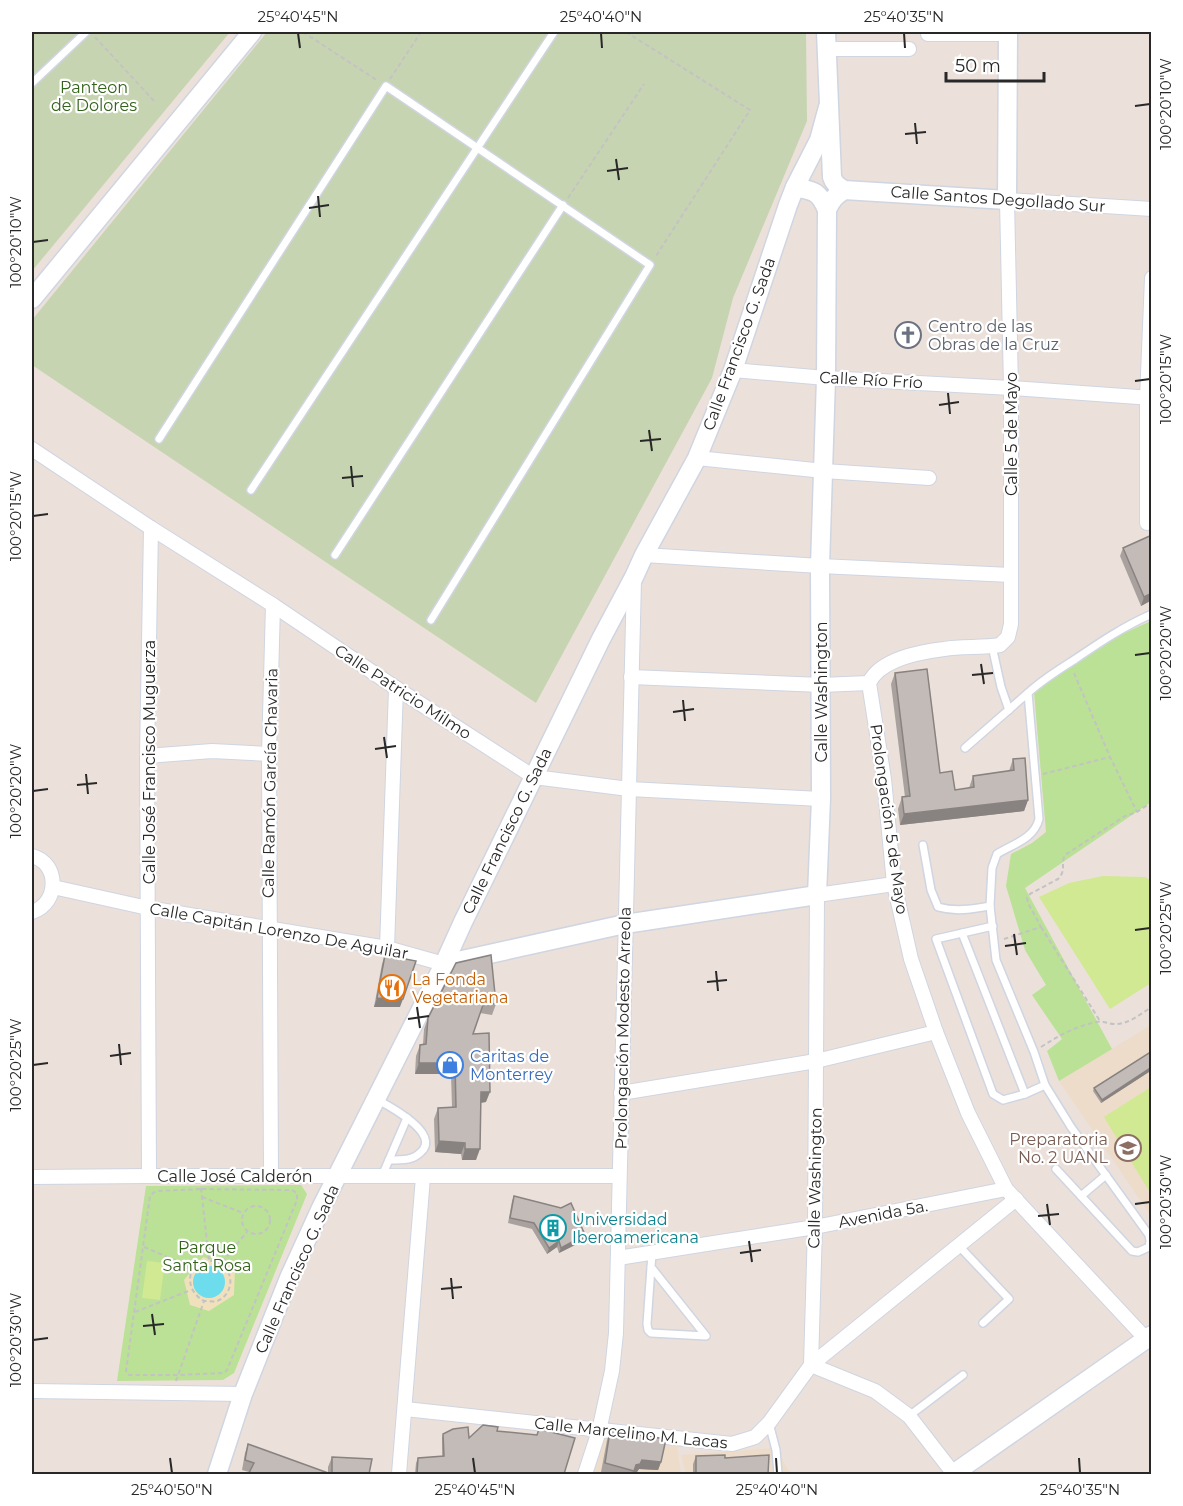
<svg xmlns="http://www.w3.org/2000/svg" width="1183" height="1506" font-family="Montserrat,sans-serif">
	<style>
		.education { fill: #eddcc9 }
		.green { fill: #bae196 }
		.sand { fill: #f0e1bc }
		.cemetery { fill: #c7d4b1 }
		.pitch { fill: #d0e992 }
		.water { fill: #6ddced }
		.lines { fill: none; stroke-linecap: round; stroke-linejoin: round }
		.lane-casing { stroke: #cfd5e1; stroke-width: 10 }
		.street-casing { stroke: #cfd5e1; stroke-width: 16 }
		.secondary-casing { stroke: #cfd5e1; stroke-width: 21 }
		.path { stroke: #c3c3c3; stroke-width: 2; stroke-dasharray: 4.5 3; stroke-linecap: butt }
		.lane { stroke: #fff; stroke-width: 7 }
		.street { stroke: #fff; stroke-width: 14 }
		.secondary { stroke: #fff; stroke-width: 18 }
		.wall { fill: #a8a19d }
		.shaded-wall { fill: #888380 }
		.building { fill: #c3bbb7; stroke: #888380; stroke-width: 1.5 }
		.ticks { fill: none; stroke: #282828; stroke-width: 2 }
		.labels { text-anchor: middle; dominant-baseline: central; stroke-width: 4.5; stroke-linejoin: round; paint-order: stroke }
		.park-label { font-size: 16px; fill: #33631a; stroke: #fff }
		.street-label { font-size: 16px; fill: #282828; stroke: #fff }
		.worship-label { font-size: 16px; fill: #5b616d; stroke: #fff; text-anchor: start }
		.food-label { font-size: 16px; fill: #c56008; stroke: #fff; text-anchor: start }
		.shop-label { font-size: 16px; fill: #366cbe; stroke: #fff; text-anchor: start }
		.education-label { font-size: 16px; fill: #785e54; stroke: #fff; text-anchor: end }
		.culture-label { font-size: 16px; fill: #0d838f; stroke: #fff; text-anchor: start }
		.neatline { fill: none; stroke: #282828; stroke-width: 2 }
		.ticks-label { font-size: 15px; text-anchor: middle; fill: #282828 }
	</style>
	<rect width="100%" height="100%" fill="#ebe1da"/>
	<g class="education">
		<path d="M1151,1025V1216L1059,1081Z"/>
		<path d="M603,1438L677,1446L681,1474H593Z"/>
		<path d="M775,1448L791,1474H686L681,1455Z"/>
	</g>
	<g class="green">
		<path d="M1151,621V802L1025,888L1112,1049L1059,1081L1047,1051L1062,1039L1032,995L1046,985L1025,950L1006,886L1011,854L1032,843L1046,832L1034,692L1109,640Z"/>
		<path d="M301,1185L307,1194L234,1373L223,1380L117,1381L146,1186Z"/>
	</g>
	<path class="sand" d="M203,1257L235,1268L234,1295L209,1311L190,1305L184,1280Z"/>
	<g class="cemetery">
		<path d="M32,32H230L32,271Z"/>
		<path d="M267,32H806L807,121L733,298L712,378L536,703L32,365V320Z"/>
	</g>
	<g class="pitch">
		<path d="M1103,876L1145,877L1152,881L1151,983L1110,1009L1039,897L1069,883Z"/>
		<path d="M1151,1087V1194L1104,1117Z"/>
		<path d="M147,1261L165,1263L160,1300L142,1298Z"/>
	</g>
	<circle class="water" cx="209" cy="1282" r="16"/>
	<g class="lines">
		<defs>
			<g id="lane">
				<path d="M32,83L86,32"/>
				<path d="M159,439L386,86L650,265L431,620"/>
				<path d="M251,490L554,32"/>
				<path d="M335,555L563,205"/>
				<path d="M992,646L1001,687L1009,710"/>
				<path d="M965,748L1028,693"/>
				<path d="M923,845L931,890L938,907C956,912 972,909 990,906"/>
				<path d="M993,926L936,939L993,1094L1003,1100L1025,1094L1045,1085L1034,1052L996,960L990,906L992,868L997,854C1013,844 1034,839 1039,819L1028,693C1042,680 1058,670 1074,660C1099,643 1124,626 1152,614"/>
				<path d="M962,933L1025,1094"/>
				<path d="M1045,1085L1071,1127L1149,1235L1150,1241L1149,1247L1138,1252L1132,1251L1056,1169"/>
				<path d="M378,1100C391,1107 441,1134 421,1152C418,1155 413,1158 408,1159C402,1160 395,1160 389,1160"/>
				<path d="M382,1176L407,1118"/>
				<path d="M1081,1196L1106,1175"/>
				<path d="M959,1246L1009,1299L983,1323"/>
				<path d="M651,1267L706,1336L651,1333L648,1330L647,1324L652,1253"/>
				<path d="M909,1416L963,1375"/>
				<path d="M769,1423L776,1450L778,1474"/>
			</g>
			<g id="street">
				<path d="M928,34H1008"/>
				<path d="M826,49H909"/>
				<path d="M733,370L826,378L1011,388L1152,398"/>
				<path d="M32,449L151,528L273,605L396,688L534,777L629,789L821,799"/>
				<path d="M697,458L824,471L929,478"/>
				<path d="M1147,523V398L1152,278"/>
				<path d="M644,555L820,566L1011,575"/>
				<path d="M631,677L821,685L869,683"/>
				<path d="M147,756L212,751L269,754"/>
				<path d="M32,856C60,863 59,904 32,912"/>
				<path d="M894,884L817,895L815,1227L811,1365L875,1391L909,1416L954,1474"/>
				<path d="M53,887L148,908L387,948L444,964"/>
				<path d="M387,948L396,688"/>
				<path d="M621,1093L816,1061L936,1032"/>
				<path d="M149,1176L147,756L151,528"/>
				<path d="M271,1176L269,754L273,605"/>
				<path d="M32,1177L149,1176H619"/>
				<path d="M618,1258L815,1227L1006,1189"/>
				<path d="M1146,1339L1006,1189L968,1113L936,1032L911,959L894,884L884,779L869,683C880,659 920,652 944,649C962,646 982,648 1000,645L1008,637L1011,624V388L1007,200L1152,209"/>
				<path d="M32,1391L243,1394"/>
				<path d="M405,1409L732,1444L755,1437L769,1423L811,1365L1016,1199"/>
				<path d="M399,1474L423,1177"/>
				<path d="M585,1474L599,1431L612,1371L616,1333L634,579"/>
			</g>
			<g id="secondary">
				<path d="M826,32L832,177C834,184 838,186 844,190L1007,200L1008,32"/>
				<path d="M795,187C814,191 819,191 827,210"/>
				<path d="M32,299L252,32"/>
				<path d="M444,964L625,924L817,895L821,799L820,566L826,378L827,210C831,200 835,196 844,190"/>
				<path d="M217,1474L243,1394L289,1278L321,1208L444,964L463,922L601,639L634,577L644,555L697,458L733,370L788,205L795,187L819,140L828,107"/>
				<path d="M953,1474L1152,1335"/>
			</g>
		</defs>
		<use href="#lane" class="lane-casing"/>
		<use href="#street" class="street-casing"/>
		<use href="#secondary" class="secondary-casing"/>
		<g class="path">
			<path d="M303,32L378,81"/>
			<path d="M626,32L750,110L656,256"/>
			<path d="M95,37L154,101"/>
			<path d="M390,79L421,32"/>
			<path d="M568,198L644,84"/>
			<path d="M1074,673L1110,757L1137,812"/>
			<path d="M1043,774L1110,757"/>
			<path d="M1041,927L1100,1021"/>
			<path d="M1004,939L1041,927L1028,903L1027,898L1030,894L1058,879C1067,870 1060,863 1065,855L1125,816L1137,812L1152,802"/>
			<path d="M1041,1047C1060,1035 1074,1027 1096,1022C1103,1020 1108,1024 1114,1024C1128,1025 1140,1014 1152,1007"/>
			<path d="M201,1188L209,1260"/>
			<path d="M202,1189L292,1190L297,1193V1200L227,1370L224,1373L178,1375H129L126,1371L150,1196L153,1193L157,1191Z"/>
			<path d="M202,1197L243,1213"/>
			<circle cx="256" cy="1220" r="14"/>
			<path d="M144,1247L193,1268"/>
			<path d="M222,1262L247,1232"/>
			<path d="M135,1312L191,1290"/>
			<path d="M176,1381L204,1301C180,1288 189,1254 216,1262C223,1264 227,1267 229,1274C233,1284 228,1297 217,1301C213,1302 208,1301 204,1301"/>
		</g>
		<use href="#lane" class="lane"/>
		<use href="#street" class="street"/>
		<use href="#secondary" class="secondary"/>
	</g>
	<g class="wall">
		<path d="M1152,535V600L1141,606L1120,556L1123,548Z"/>
		<path d="M895,673L940,773L955,790L969,788L973,776L1009,771L1013,759L1028,800L1024,811L900,825L898,809L902,797H905L891,684Z"/>
		<path d="M385,955L400,1007H374L382,964Z"/>
		<path d="M456,963L496,1004L492,1015L480,1013L473,1034L486,1102L481,1103L476,1160H462L461,1154L435,1152L434,1119L438,1108L452,1107L451,1074H415L416,1056L420,1045L423,1044L424,1029L428,1018Z"/>
		<path d="M1152,1051V1070L1101,1103L1093,1091L1094,1088Z"/>
		<path d="M514,1196L585,1235L583,1241L559,1253L557,1247L547,1254L532,1229L508,1223L512,1201Z"/>
		<path d="M497,1431L564,1474H415L416,1463L418,1458L442,1456V1438L443,1434L469,1438Z"/>
		<path d="M610,1431L661,1462L658,1470L639,1469L637,1472L633,1473L632,1474H610L601,1472L607,1440Z"/>
		<path d="M248,1444L328,1474V1467L332,1457L369,1474H248L249,1472L242,1470L245,1453Z"/>
		<path d="M696,1456L725,1458L768,1474H693V1464Z"/>
	</g>
	<g class="shaded-wall">
		<path d="M1152,593V600L1141,606L1144,597Z"/>
		<path d="M1028,800L1024,811L900,825L904,814Z"/>
		<path d="M377,998L403,999L400,1007H374Z"/>
		<path d="M419,1063H455L451,1074H415Z"/>
		<path d="M1152,1067V1070L1101,1103L1102,1100Z"/>
		<path d="M481,1092H490L486,1102L477,1103Z"/>
		<path d="M439,1141L465,1143L461,1154L435,1152Z"/>
		<path d="M465,1149H480L476,1160H462Z"/>
		<path d="M585,1235L583,1241L559,1253L561,1248Z"/>
		<path d="M559,1241L557,1247L547,1254L549,1248Z"/>
		<path d="M642,1460L661,1462L658,1470L639,1469L637,1472L633,1473L636,1465Z"/>
	</g>
	<g class="building">
		<path d="M1152,535V593L1144,597L1123,548Z"/>
		<path d="M927,669L940,773L952,771L955,790L974,787L973,776L1014,770L1013,759L1025,758L1028,800L904,814L902,797L910,796L895,673Z"/>
		<path d="M385,955L416,961L403,999L377,998Z"/>
		<path d="M491,955L496,1004L484,1002L473,1034L489,1033L490,1092H481L480,1149H465V1143L439,1141L438,1108L456,1107L455,1063H419L420,1045L426,1044L428,1018L456,963Z"/>
		<path d="M1152,1051V1067L1102,1100L1094,1088Z"/>
		<path d="M514,1196L561,1208L571,1203L585,1235L561,1248L559,1241L549,1248L534,1223L510,1218Z"/>
		<path d="M483,1425L498,1427L497,1431L537,1435L539,1429L575,1438L564,1474H417L418,1458L444,1456L443,1434L453,1429L468,1427L469,1438Z"/>
		<path d="M610,1431L666,1439L661,1462L642,1460L640,1464L636,1465L634,1471L605,1463Z"/>
		<path d="M248,1444L331,1474H253L249,1473L254,1463L245,1460Z"/>
		<path d="M725,1455V1458L769,1455L768,1474H696V1456Z"/>
		<path d="M332,1457L372,1459L369,1474H332Z"/>
	</g>
	<path class="ticks" d="M298,33L300,48M601,33L602,48M904,33L905,48M1135,106L1150,104M915,123L917,144M905,134L926,132M616,159L619,180M607,171L628,168M318,196L320,217M309,208L329,205M33,242L48,240M1135,381L1150,379M948,393L950,414M939,405L959,402M649,430L652,451M640,441L661,439M351,466L353,487M342,478L363,476M33,516L48,514M1135,655L1150,653M981,664L984,684M972,675L993,673M683,700L685,721M673,712L694,709M384,737L387,758M375,749L396,746M86,774L88,794M77,785L97,783M33,791L48,789M1135,930L1150,928M1014,934L1017,955M1005,946L1026,943M716,971L718,991M707,982L727,980M417,1007L420,1028M408,1019L429,1016M119,1044L121,1065M110,1056L131,1053M33,1065L48,1063M1047,1204L1050,1225M1135,1204L1150,1202M1038,1216L1059,1214M749,1241L752,1262M740,1253L761,1250M451,1278L453,1299M441,1289L462,1287M152,1314L155,1335M143,1326L164,1324M33,1340L48,1338M170,1458L172,1473M473,1458L475,1473M776,1458L777,1473M1079,1458L1080,1473"/>
	<defs>
		<symbol id="church-ring" viewBox="-11 -11 22 22"><circle r="9.5" fill="#fff" stroke="#6b7280" stroke-width="1.5"/><path d="M-1.2-6h2.4v3.5h3.3v2.4h-3.3V6h-2.4V-.1h-3.3v-2.4h3.3Z" fill="#6b7280"/></symbol>
		<symbol id="restaurant-ring" viewBox="-11 -11 22 22"><circle r="9.5" fill="#fff" stroke="#e8710a" stroke-width="1.5"/><path d="M-5-6h1v4h1v-4h1v4h1v-4h1v5L-1.5 .5V6h-2V.5L-5-1ZM5-6V6H3V1.5H1.5Q1.5-4 5-6Z" fill="#e8710a"/></symbol>
		<symbol id="shop-ring" viewBox="-11 -11 22 22"><circle r="9.5" fill="#fff" stroke="#3f7fe0" stroke-width="1.5"/><path d="M-5-2.5h2.3a2.7 3.5 0 0 1 5.4 0H5L5.5 6h-11ZM-1.5-2.5h3a1.5 2.3 0 0 0-3 0Z" fill="#3f7fe0"/></symbol>
		<symbol id="school-ring" viewBox="-11 -11 22 22"><circle r="9.5" fill="#fff" stroke="#8d6e63" stroke-width="1.5"/><path d="M0-5L7-2L0 1L-7-2ZM-4 1L0 2.5L4 1V4Q0 6-4 4Z" fill="#8d6e63"/></symbol>
		<symbol id="building-ring" viewBox="-11 -11 22 22"><circle r="9.5" fill="#fff" stroke="#0f9aa8" stroke-width="1.5"/><path d="M-4-6H4V6H1V3H-1V6H-4ZM-2.5-4.3h1.7v1.8h-1.7ZM.8-4.3h1.7v1.8H.8ZM-2.5-1h1.7V.8h-1.7ZM.8-1h1.7V.8H.8Z" fill="#0f9aa8"/></symbol>
	</defs>
	<g fill-rule="evenodd">
		<use href="#church-ring" x="893" y="320" width="30" height="30"/>
		<use href="#restaurant-ring" x="377" y="973" width="30" height="30"/>
		<use href="#shop-ring" x="435" y="1050" width="30" height="30"/>
		<use href="#school-ring" x="1113" y="1133" width="30" height="30"/>
		<use href="#building-ring" x="538" y="1213" width="30" height="30"/>
	</g>
	<g class="labels">
		<g class="park-label">
			<text x="94" y="87">Panteon<tspan x="94" dy="18">de Dolores</tspan></text>
			<text x="207" y="1247">Parque<tspan x="207" dy="18">Santa Rosa</tspan></text>
		</g>
		<g class="street-label">
			<text transform="translate(998 199) rotate(4)">Calle Santos Degollado Sur</text>
			<text transform="translate(739 344) rotate(-70)">Calle Francisco G. Sada</text>
			<text transform="translate(871 380) rotate(3)">Calle Río Frío</text>
			<text transform="translate(1011 434) rotate(-90)">Calle 5 de Mayo</text>
			<text transform="translate(403 692) rotate(33)">Calle Patricio Milmo</text>
			<text transform="translate(821 692) rotate(-90)">Calle Washington</text>
			<text transform="translate(149 762) rotate(-90)">Calle José Francisco Muguerza</text>
			<text transform="translate(270 783) rotate(-89)">Calle Ramón García Chavaria</text>
			<text transform="translate(889 819) rotate(82)">Prolongación 5 de Mayo</text>
			<text transform="translate(507 831) rotate(-64)">Calle Francisco G. Sada</text>
			<text transform="translate(279 931) rotate(10)">Calle Capitán Lorenzo De Aguilar</text>
			<text transform="translate(623 1028) rotate(-89)">Prolongación Modesto Arreola</text>
			<text x="235" y="1176">Calle José Calderón</text>
			<text transform="translate(815 1178) rotate(-89)">Calle Washington</text>
			<text transform="translate(883 1214) rotate(-11)">Avenida 5a.</text>
			<text transform="translate(297 1269) rotate(-66)">Calle Francisco G. Sada</text>
			<text transform="translate(631 1433) rotate(6)">Calle Marcelino M. Lacas</text>
		</g>
		<g class="worship-label">
			<text x="928" y="326">Centro de las<tspan x="928" dy="18">Obras de la Cruz</tspan></text>
		</g>
		<g class="food-label">
			<text x="412" y="979">La Fonda<tspan x="412" dy="18">Vegetariana</tspan></text>
		</g>
		<g class="shop-label">
			<text x="470" y="1056">Caritas de<tspan x="470" dy="18">Monterrey</tspan></text>
		</g>
		<g class="education-label">
			<text x="1108" y="1139">Preparatoria<tspan x="1108" dy="18">No. 2 UANL</tspan></text>
		</g>
		<g class="culture-label">
			<text x="572" y="1219">Universidad<tspan x="572" dy="18">Iberoamericana</tspan></text>
		</g>
	</g>
	<rect width="1183" height="1506" fill="none" stroke="#ffffff" stroke-width="66"/>
	<path d="M946 72v9h98v-9" fill="none" stroke="#282828" stroke-width="3"/>
	<text x="955" y="72" font-size="18" fill="#282828" stroke="#ffffff" stroke-width="4.5" paint-order="stroke">50 m</text>
	<rect x="33" y="33" width="1117" height="1440" class="neatline"/>
	<g class="ticks-label">
		<text x="298" y="22">25°40'45"N</text>
		<text x="601" y="22">25°40'40"N</text>
		<text x="904" y="22">25°40'35"N</text>
		<text transform="translate(1166 104) rotate(-90)" y="5">100°20'10"W</text>
		<text transform="translate(16 242) rotate(-90)" y="5">100°20'10"W</text>
		<text transform="translate(1166 379) rotate(-90)" y="5">100°20'15"W</text>
		<text transform="translate(16 516) rotate(-90)" y="5">100°20'15"W</text>
		<text transform="translate(1166 653) rotate(-90)" y="5">100°20'20"W</text>
		<text transform="translate(16 791) rotate(-90)" y="5">100°20'20"W</text>
		<text transform="translate(1166 928) rotate(-90)" y="5">100°20'25"W</text>
		<text transform="translate(16 1065) rotate(-90)" y="5">100°20'25"W</text>
		<text transform="translate(1166 1202) rotate(-90)" y="5">100°20'30"W</text>
		<text transform="translate(16 1340) rotate(-90)" y="5">100°20'30"W</text>
		<text x="172" y="1495">25°40'50"N</text>
		<text x="475" y="1495">25°40'45"N</text>
		<text x="777" y="1495">25°40'40"N</text>
		<text x="1080" y="1495">25°40'35"N</text>
	</g>
</svg>
